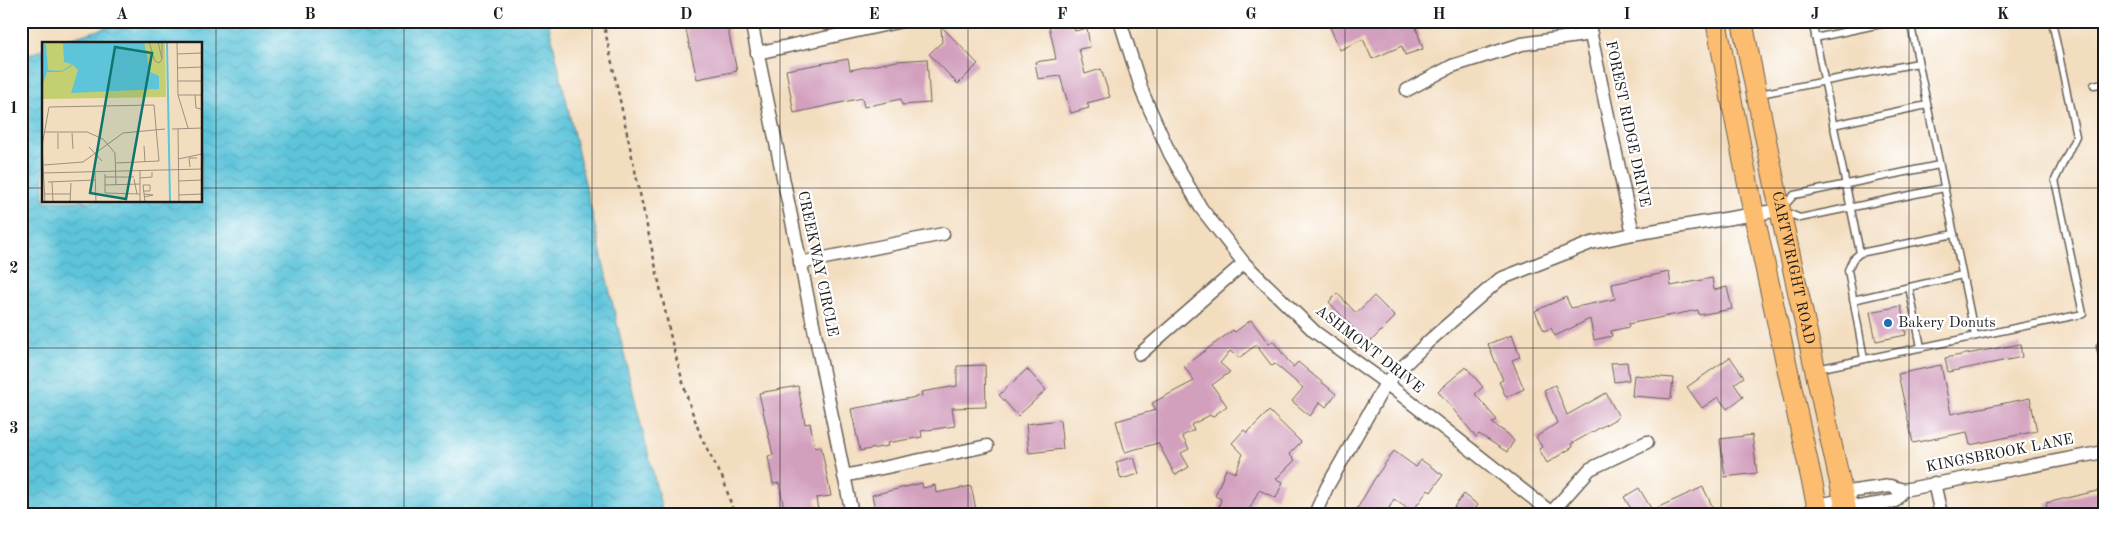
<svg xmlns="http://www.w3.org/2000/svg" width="2125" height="535" font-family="'Old Standard TT',serif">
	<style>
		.water { fill: url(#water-waves); stroke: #3c707b }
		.building { fill: #d29fbd }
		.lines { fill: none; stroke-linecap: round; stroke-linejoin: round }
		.service-casing { stroke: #676055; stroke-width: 9 }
		.minor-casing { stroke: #676055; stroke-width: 15 }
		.primary-casing { stroke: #676055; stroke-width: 22 }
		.path { stroke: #676055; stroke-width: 2.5; stroke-dasharray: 4 4; stroke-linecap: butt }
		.service { stroke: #fff; stroke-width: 6 }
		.minor { stroke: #fff; stroke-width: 12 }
		.primary { stroke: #fcbd6f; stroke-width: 20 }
		.grid { fill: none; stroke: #1c1c1c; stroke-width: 1; stroke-opacity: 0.55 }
		.poi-dot { fill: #1f6fb2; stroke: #fff; stroke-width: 2 }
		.labels { text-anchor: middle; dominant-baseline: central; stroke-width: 4.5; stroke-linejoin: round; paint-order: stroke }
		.street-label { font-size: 15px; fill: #1c1c1c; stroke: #fff }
		.poi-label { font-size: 15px; fill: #1c1c1c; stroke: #fff; text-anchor: start }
		.inset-road { fill: none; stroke: #9d907e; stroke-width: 1 }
		.view { fill: #0f766e; fill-opacity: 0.15; stroke: #0f766e; stroke-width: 2.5 }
		.inset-edge { fill: none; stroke: #1c1c1c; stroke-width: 2.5 }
		.neatline { fill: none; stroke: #1c1c1c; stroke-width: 2 }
		.grid-label { font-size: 16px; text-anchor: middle; font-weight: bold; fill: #1c1c1c }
	</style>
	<defs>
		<pattern id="water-waves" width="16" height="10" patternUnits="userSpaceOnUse" patternTransform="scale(1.25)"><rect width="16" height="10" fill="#5dc4da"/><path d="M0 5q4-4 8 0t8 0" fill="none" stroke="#50a8ba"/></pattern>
	</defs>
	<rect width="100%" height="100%" fill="#fff"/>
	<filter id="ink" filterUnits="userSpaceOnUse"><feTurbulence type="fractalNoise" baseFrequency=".02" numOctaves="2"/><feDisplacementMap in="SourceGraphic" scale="10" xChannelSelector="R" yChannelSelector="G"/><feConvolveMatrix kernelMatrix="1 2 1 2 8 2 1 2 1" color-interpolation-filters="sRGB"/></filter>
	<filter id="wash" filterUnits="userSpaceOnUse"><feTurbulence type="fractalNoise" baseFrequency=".0096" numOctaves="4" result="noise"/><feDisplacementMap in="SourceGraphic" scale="20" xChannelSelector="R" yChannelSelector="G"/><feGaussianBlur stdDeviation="1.12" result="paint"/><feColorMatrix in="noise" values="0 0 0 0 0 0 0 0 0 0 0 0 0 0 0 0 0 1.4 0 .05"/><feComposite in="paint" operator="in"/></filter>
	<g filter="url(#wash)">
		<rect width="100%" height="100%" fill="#f3ddbf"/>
		<path class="water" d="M127,21H548L628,371L663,514H21V59L44,48V201H201V44H53Z"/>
		<g id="blocks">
			<g class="building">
				<path d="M684,21H726L737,71L697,79Z"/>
				<path d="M1072,21L1075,31L1087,28L1090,47L1079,49L1085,74L1101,69L1110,97L1087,103L1089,108L1071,113L1060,76L1038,79L1035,62L1056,59L1049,25Z"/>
				<path d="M1342,21H1414L1423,49L1405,55L1402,46L1372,59L1363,39L1340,50L1330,27Z"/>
				<path d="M941,26L978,64L958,84L929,54L942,42Z"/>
				<path d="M848,59L850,70L897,61L927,59L930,103L902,105L901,99L864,107L862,98L794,113L786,70Z"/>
				<path d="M1669,272L1671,286L1712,278L1714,290L1727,287L1732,309L1699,315L1698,310L1628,324L1629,327L1611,331L1612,336L1594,340L1590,319L1555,336L1551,328L1544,331L1535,311L1566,297L1571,308L1615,299L1612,284Z"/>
				<path d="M1337,293L1356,313L1374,296L1395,317L1368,344L1329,302Z"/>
				<path d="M1901,306L1906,335L1876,341L1870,312Z"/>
				<path d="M1251,320L1269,344L1273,341L1293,367L1298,362L1336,394L1326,407L1320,402L1310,416L1292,401L1303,388L1275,364L1272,366L1256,345L1239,358L1230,351L1220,363L1230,372L1212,385L1227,406L1212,417L1210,415L1191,425L1194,430L1182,436L1189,449L1181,453L1189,467L1175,475L1158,443L1125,452L1116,421L1156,410L1152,403L1194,381L1184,366L1233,330L1235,332Z"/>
				<path d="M1512,335L1520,357L1512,360L1524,389L1506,397L1499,382L1503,380L1488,344Z"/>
				<path d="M2020,344L2022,357L1948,372L1945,358Z"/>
				<path d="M1730,357L1744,377L1734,384L1743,397L1727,409L1718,397L1702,408L1687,387Z"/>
				<path d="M1627,362L1629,380L1614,382L1611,363Z"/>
				<path d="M985,365L986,407L952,408L955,426L921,431L922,437L887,443L888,446L860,451L851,409L922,396L921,392L957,386V366Z"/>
				<path d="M1941,365L1951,414L2030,398L2037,431L1970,445L1967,432L1913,443L1898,374Z"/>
				<path d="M1466,367L1483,387L1475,394L1497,420L1492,423L1508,434L1514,441L1507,452L1479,434L1476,437L1438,391Z"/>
				<path d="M1027,369L1046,390L1018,416L999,395Z"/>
				<path d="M1634,375L1673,378L1671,399L1632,396Z"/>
				<path d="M1555,385L1567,415L1606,393L1619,417L1571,444L1573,447L1547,463L1539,449L1542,447L1536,437L1557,423L1544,390Z"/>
				<path d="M798,386L805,424L810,423L815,447L821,446L831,496L816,498L818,510L800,514H785L779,483L773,484L768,456L773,455L759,393Z"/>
				<path d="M1269,411L1301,442L1289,454L1295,460L1276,479L1283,482L1276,498L1259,490L1247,514H1217L1221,499L1215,496L1226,469L1235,473L1243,454L1232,443L1244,430L1247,433Z"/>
				<path d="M1060,420L1063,449L1029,453L1026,424Z"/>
				<path d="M1752,435L1757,473L1725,477L1720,439Z"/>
				<path d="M1394,451L1416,467L1421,460L1443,475L1431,492L1428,490L1412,512L1394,499L1386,514H1354L1375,478Z"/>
				<path d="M1134,457L1139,474L1121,479L1116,462Z"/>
				<path d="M922,483L923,488L935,485L936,493L971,486L977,514H876L872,495Z"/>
				<path d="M1703,487L1716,514H1634L1624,497L1639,488L1652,510Z"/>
				<path d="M2101,490L2104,514H2049L2046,503Z"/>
				<path d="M1464,494L1478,505L1472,514H1463L1454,507Z"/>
			</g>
		</g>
	</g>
	<g filter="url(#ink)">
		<use href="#blocks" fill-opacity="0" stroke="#676055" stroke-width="1"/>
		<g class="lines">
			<defs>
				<g id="service">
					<path d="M1812,21L1860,253L1853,259L1848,270L1864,359"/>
					<path d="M1910,21L1975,336"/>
					<path d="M1815,38L1895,21"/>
					<path d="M2094,85L2104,83"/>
					<path d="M1760,94L1918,63"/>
					<path d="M1833,125L1927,105"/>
					<path d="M1784,206L1794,195L1939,165"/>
					<path d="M1785,212L1800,218L1944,188"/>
					<path d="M1860,253L1954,234"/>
					<path d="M1909,287L1921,347"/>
					<path d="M1853,300L1962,275"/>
					<path d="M2100,346L2104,364"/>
					<path d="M1817,369L2083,314L2055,180L2076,136L2052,21"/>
				</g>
				<g id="minor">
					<path d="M751,21L852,514"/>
					<path d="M1120,21L1143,94L1170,154L1201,208L1244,263L1315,332L1386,383L1553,514"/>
					<path d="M1588,21L1633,234"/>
					<path d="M757,53L902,21"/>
					<path d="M1407,90L1452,66L1522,44L1591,34"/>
					<path d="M800,263L943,234"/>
					<path d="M1140,354L1244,263"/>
					<path d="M844,476L987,446"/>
					<path d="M1934,483L1941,514"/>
					<path d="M1844,500L1858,507L1895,501L1903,490"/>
					<path d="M1817,505L1844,500L1854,491L1890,486L1903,490L2104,452"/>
					<path d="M1315,514L1327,487L1386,383L1429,341L1500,279L1591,243L1633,234L1780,210"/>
					<path d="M1550,514L1590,469L1647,442"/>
				</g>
				<g id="primary">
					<path d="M1716,21L1754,215L1819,514"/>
					<path id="s1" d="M1742,21L1780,210L1847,514"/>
				</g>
			</defs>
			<use href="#service" class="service-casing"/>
			<use href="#minor" class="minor-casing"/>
			<use href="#primary" class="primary-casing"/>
			<path class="path" d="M603,21L672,343L688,400L701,437L724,481L734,514"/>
			<use href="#service" class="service"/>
			<use href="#minor" class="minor"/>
			<use href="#primary" class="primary"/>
		</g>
	</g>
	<path class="grid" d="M216,21V514M404,21V514M592,21V514M780,21V514M968,21V514M1157,21V514M1345,21V514M1533,21V514M1721,21V514M1909,21V514M21,188H44M201,188H2104M21,348H2104"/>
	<circle class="poi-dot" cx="1888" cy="323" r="5"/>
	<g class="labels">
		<g class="street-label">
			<text transform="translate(1627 124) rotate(78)">FOREST RIDGE DRIVE</text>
			<text transform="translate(817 264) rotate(78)">CREEKWAY CIRCLE</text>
			<text stroke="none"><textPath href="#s1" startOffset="252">CARTWRIGHT ROAD</textPath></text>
			<text transform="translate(1369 350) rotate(38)">ASHMONT DRIVE</text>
			<text transform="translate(2000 454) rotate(-11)">KINGSBROOK LANE</text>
		</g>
		<g class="poi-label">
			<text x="1898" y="323">Bakery Donuts</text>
		</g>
	</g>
	<g transform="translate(42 42)">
		<rect width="160" height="160" fill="#f3ddbf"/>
		<path d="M0,0H123L124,55L0,57Z" fill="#c3cf70"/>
		<path d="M0,0L4,3L6,28L20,29L30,22L22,20L21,0H102L108,30L117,34V47L29,51L36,28L31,23L20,30H5L0,45ZM124,0H126L129,160H127Z" fill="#5dc4da"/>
		<path class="inset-road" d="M107,0L113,19L117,21L120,17M116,0L120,17M120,0V16M135,0L136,53L146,86M135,12L160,11M135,26L160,25M135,39H160M136,53H160M153,53L154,66L160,67M130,87L160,86M136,87L137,160M2,90H45L61,97L73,111L74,143M16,91V107M30,91L31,107M102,104L103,120M47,105L60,119M136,117L160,112M2,123L41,120L81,91L123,87M148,125L147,116H155M98,129V160M53,130L54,160M0,131L160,127M63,132V151L98,152M63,135H92M98,136L110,135V130M92,137L95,152M137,139L160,138M6,140L53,138M10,140L11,160M63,143L98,142M101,149H108V143H101L103,160M3,152H29M102,152L111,153L102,155M137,153L160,152M3,160L0,104L7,65L112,63L117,119L74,121M28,160L29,141"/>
		<path class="view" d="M73,5L110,11L84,157L48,151Z"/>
		<rect width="160" height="160" class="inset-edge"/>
	</g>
	<rect width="2125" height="535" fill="none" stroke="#fff" stroke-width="55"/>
	<rect x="28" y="28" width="2070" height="480" class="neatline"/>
	<g class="grid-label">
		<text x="122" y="19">A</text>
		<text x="310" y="19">B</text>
		<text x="498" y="19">C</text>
		<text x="686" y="19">D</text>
		<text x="874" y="19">E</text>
		<text x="1062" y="19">F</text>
		<text x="1251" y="19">G</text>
		<text x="1439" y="19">H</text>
		<text x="1627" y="19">I</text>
		<text x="1815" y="19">J</text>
		<text x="2003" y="19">K</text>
		<text x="14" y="113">1</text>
		<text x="14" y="273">2</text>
		<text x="14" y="433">3</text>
	</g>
</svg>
